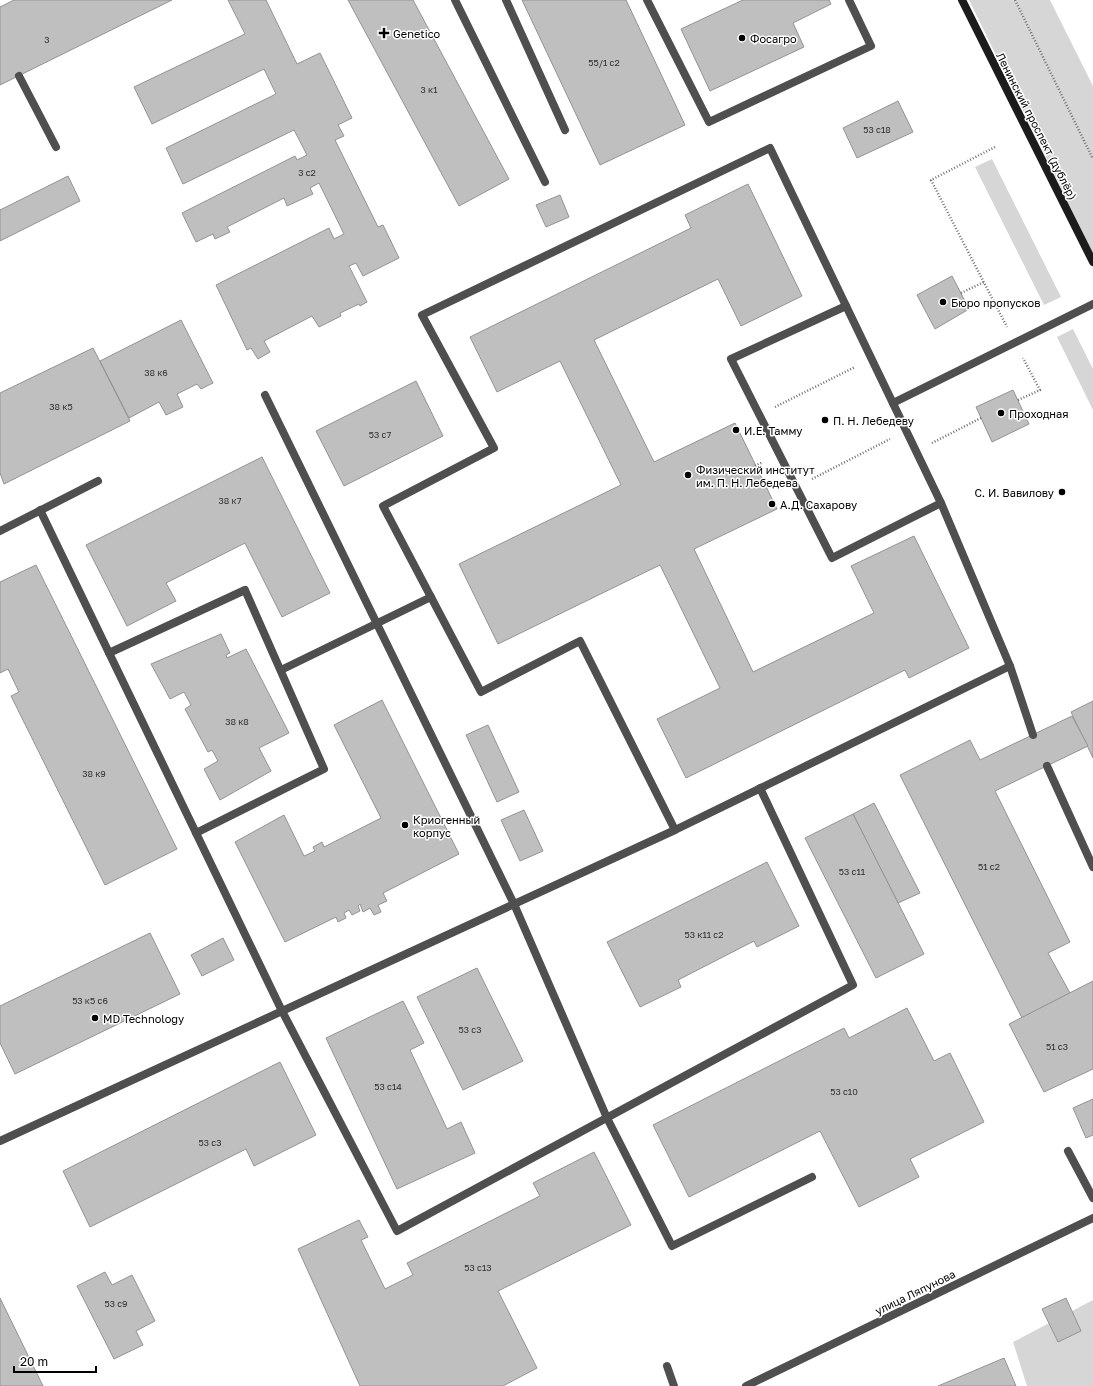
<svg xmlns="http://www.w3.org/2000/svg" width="1093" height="1386" font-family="'Golos Text',sans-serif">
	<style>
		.green { fill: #d6d6d6 }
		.building { fill: #bfbfbf; stroke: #939393 }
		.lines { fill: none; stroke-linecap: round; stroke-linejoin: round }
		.path { stroke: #717171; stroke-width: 2.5; stroke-dasharray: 1 2; stroke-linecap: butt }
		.lane { stroke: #4f4f4f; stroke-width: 8 }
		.street { stroke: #4f4f4f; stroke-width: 8 }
		.secondary { stroke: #1c1c1c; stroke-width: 8 }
		.poi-dot { fill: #000; stroke: #fff; stroke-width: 1.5 }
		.labels { text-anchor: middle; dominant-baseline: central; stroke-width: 3; stroke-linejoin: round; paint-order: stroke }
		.number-label { font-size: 9px; fill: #303030 }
		.poi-label { font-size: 11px; fill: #000; stroke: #fff; text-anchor: start }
		.street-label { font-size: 11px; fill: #000; stroke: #fff }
	</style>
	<rect width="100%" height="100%" fill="#fff"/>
	<g class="green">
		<path d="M969,0H1050L1093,86V253Z"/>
		<path d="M992,159L1061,297L1044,305L975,167Z"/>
		<path d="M1073,329L1093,369V410L1057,337Z"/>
		<path d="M1093,1300V1386H1027L1013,1342Z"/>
	</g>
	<g class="building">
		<path d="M14,0H172L0,85V7Z"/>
		<path d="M228,0H266L297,64L320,53L352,118L338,125L344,136L335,140L378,227L383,225L399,258L363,276L356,263L349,266L367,302L360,306L359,304L340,313L341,316L319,327L312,316L264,341L270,352L258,359L251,348L247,350L216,285L329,228L334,239L344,234L319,183L310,188L313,194L287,206L284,198L227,227L230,232L215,239L213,234L196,242L182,213L295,156L297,160L307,155L294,130L183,184L166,148L276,94L264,69L152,124L134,87L245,34Z"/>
		<path d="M348,0H413L509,179L459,206Z"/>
		<path d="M522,0H626L685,125L600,165Z"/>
		<path d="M743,0H829L831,4L793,23L804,47L710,91L681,29Z"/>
		<path d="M898,101L913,132L857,158L843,128Z"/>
		<path d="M68,176L80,201L0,241V210Z"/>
		<path d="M748,184L802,296L741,326L718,279L594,340L654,462L735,423L777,509L694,549L753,672L874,613L851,566L914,536L969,648L909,678L905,670L686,778L657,719L720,688L660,565L498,644L459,564L621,485L560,361L497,392L470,337L691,228L685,215Z"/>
		<path d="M560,195L569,217L546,227L536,205Z"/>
		<path d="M952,276L969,309L935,329L917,295Z"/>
		<path d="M181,320L213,383L201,389L197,384L177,394L183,407L166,415L159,402L129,418L100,361Z"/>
		<path d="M93,348L130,421L4,484L0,473V393Z"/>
		<path d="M416,381L443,436L344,486L316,431Z"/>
		<path d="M1013,390L1029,424L992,442L976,407Z"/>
		<path d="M262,457L330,593L282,617L245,543L166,583L176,601L127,626L86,545Z"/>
		<path d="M36,565L177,849L105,885L11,696L19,692L8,669L0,673V582Z"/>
		<path d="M221,634L230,653L226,655L227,658L246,649L289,733L259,748L271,771L220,800L204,769L218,761L212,750L208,752L185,709L191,705L184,692L170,699L151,664Z"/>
		<path d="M382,700L459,854L383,893L387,901L378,905L381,912L374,915L370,908L363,912L360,904L358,906L360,911L352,915L349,910L344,913L346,918L338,922L336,917L285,942L235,842L284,815L304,856L315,851L313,847L322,842L324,847L381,818L334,725Z"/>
		<path d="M1093,701V758L1071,712Z"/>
		<path d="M1072,716L1088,746L995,791L1070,942L1048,953L1070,993L1022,1018L900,775L970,740L980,760Z"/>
		<path d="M488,725L519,792L497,802L466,735Z"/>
		<path d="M874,803L920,893L898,903L853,814Z"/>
		<path d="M524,810L543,851L520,861L501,820Z"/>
		<path d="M853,814L924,954L876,978L805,838Z"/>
		<path d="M767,862L799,926L757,947L754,941L678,980L681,987L640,1007L607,942Z"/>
		<path d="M150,933L180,994L15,1074L0,1043V1006Z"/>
		<path d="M223,938L234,960L202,976L191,955Z"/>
		<path d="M477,968L523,1061L463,1090L417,997Z"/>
		<path d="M1093,981V1069L1044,1092L1009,1024Z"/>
		<path d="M403,1001L424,1043L410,1050L447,1129L461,1122L475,1153L397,1189L326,1038Z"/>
		<path d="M907,1008L934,1061L950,1053L984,1122L910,1159L919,1177L859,1207L820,1131L689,1197L653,1125L844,1028L849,1038Z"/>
		<path d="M280,1062L316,1135L254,1166L246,1149L90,1227L63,1171Z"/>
		<path d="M1093,1099V1135L1086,1138L1073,1108Z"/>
		<path d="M594,1152L631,1225L498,1291L537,1368L503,1386H360L298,1249L359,1220L368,1237L361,1240L385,1289L413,1275L407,1263L540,1196L533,1183Z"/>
		<path d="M105,1272L112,1285L132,1275L155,1321L136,1331L143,1345L114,1359L77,1286Z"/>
		<path d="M0,1298L43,1386H0Z"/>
		<path d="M1066,1298L1081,1331L1058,1342L1042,1309Z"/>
		<path d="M1004,1358L1016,1386H938Z"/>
	</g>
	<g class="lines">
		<g class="path">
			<path d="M1015,0L1093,159"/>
			<path d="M995,147L931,180L1007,327"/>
			<path d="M961,293L984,282"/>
			<path d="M1018,400L1040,390L1023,358"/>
			<path d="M775,407L855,367"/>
			<path d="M932,443L981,418"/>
			<path d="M755,466L763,462"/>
			<path d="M812,479L890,439"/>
		</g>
		<g class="lane">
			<path d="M455,0L545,182"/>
			<path d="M506,0L565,130"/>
			<path d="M647,0L709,122L871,46L849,0"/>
			<path d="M19,76L56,147"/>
			<path d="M770,148L941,503L1010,666L675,830L580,641L481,692L383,506L494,448L422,315Z"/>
			<path d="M846,306L731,359L832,558L941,503"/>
			<path d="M265,395L514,904L607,1118L672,1246L812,1177"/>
			<path d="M893,403L1093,304"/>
			<path d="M40,510L282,1011L397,1231L853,985L760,788"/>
			<path d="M0,531L98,481"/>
			<path d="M109,653L245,590L324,769L196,833"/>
			<path d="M1010,666L1033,735"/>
			<path d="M281,670L431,597"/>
			<path d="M1047,766L1093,867"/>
			<path d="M0,1141L675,830"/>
			<path d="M1068,1151L1093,1198"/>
			<path d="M667,1366L674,1386"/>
		</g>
		<path class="street" d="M746,1386L1093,1218"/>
		<path class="secondary" d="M962,0L1093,262"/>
	</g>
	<g class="poi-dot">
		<path d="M382 27h4v4h4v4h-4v4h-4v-4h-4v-4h4z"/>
		<circle cx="742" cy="38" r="4"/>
		<circle cx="943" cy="302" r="4"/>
		<circle cx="1001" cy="413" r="4"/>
		<circle cx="825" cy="420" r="4"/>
		<circle cx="736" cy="430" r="4"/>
		<circle cx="688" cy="475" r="4"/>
		<circle cx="1062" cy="492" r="4"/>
		<circle cx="772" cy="504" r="4"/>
		<circle cx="405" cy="825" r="4"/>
		<circle cx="95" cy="1018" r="4"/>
	</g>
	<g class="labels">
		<g class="number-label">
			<text x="47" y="39">3</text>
			<text x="604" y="62">55/1 с2</text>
			<text x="429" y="89">3 к1</text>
			<text x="877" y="129">53 с18</text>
			<text x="307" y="172">3 с2</text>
			<text x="156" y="372">38 к6</text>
			<text x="61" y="406">38 к5</text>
			<text x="380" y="434">53 с7</text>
			<text x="230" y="500">38 к7</text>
			<text x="237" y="721">38 к8</text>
			<text x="94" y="773">38 к9</text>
			<text x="989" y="866">51 с2</text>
			<text x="852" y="871">53 с11</text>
			<text x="704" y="934">53 к11 с2</text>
			<text x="90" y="1000">53 к5 с6</text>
			<text x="470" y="1029">53 с3</text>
			<text x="1057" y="1046">51 с3</text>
			<text x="388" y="1086">53 с14</text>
			<text x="844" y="1091">53 с10</text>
			<text x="210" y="1142">53 с3</text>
			<text x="478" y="1267">53 с13</text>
			<text x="116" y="1303">53 с9</text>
		</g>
		<g class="poi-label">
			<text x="393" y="33">Genetico</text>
			<text x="750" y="38">Фосагро</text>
			<text x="951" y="302">Бюро пропусков</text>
			<text x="1009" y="413">Проходная</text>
			<text x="833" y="420">П. Н. Лебедеву</text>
			<text x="744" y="430">И.Е. Тамму</text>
			<text x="696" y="469">Физический институт<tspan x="696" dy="13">им. П. Н. Лебедева</tspan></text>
			<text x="1054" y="492" text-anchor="end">С. И. Вавилову</text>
			<text x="780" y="504">А.Д. Сахарову</text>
			<text x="413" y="819">Криогенный<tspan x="413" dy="13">корпус</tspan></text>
			<text x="103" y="1018">MD Technology</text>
		</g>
		<g class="street-label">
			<text transform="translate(1037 126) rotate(63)">Ленинский проспект (дублёр)</text>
			<text transform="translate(915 1292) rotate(-26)">улица Ляпунова</text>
		</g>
	</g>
	<path d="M14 1366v6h82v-6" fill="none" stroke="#000000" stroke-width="2"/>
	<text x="20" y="1366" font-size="12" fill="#000000" stroke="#ffffff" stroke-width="3" paint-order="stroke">20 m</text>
</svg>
